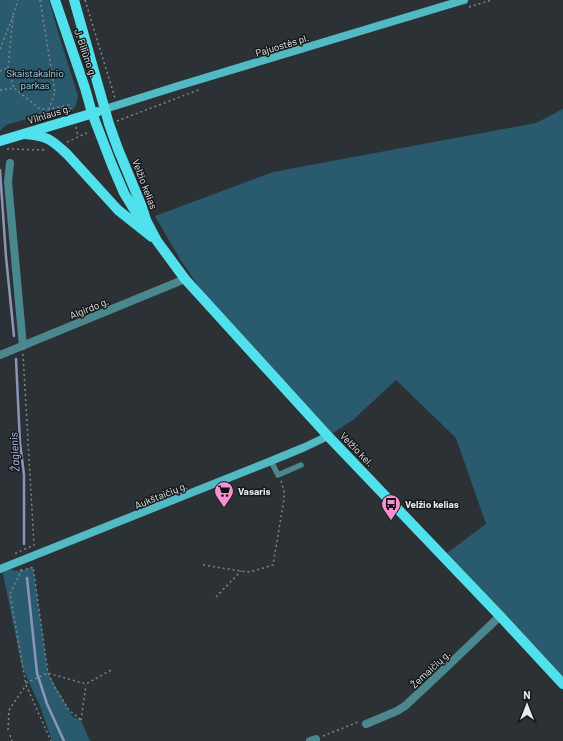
<svg xmlns="http://www.w3.org/2000/svg" width="563" height="741" font-family="Barlow,sans-serif">
	<style>
		.green { fill: #2a5a6d }
		.lines { fill: none; stroke-linecap: round; stroke-linejoin: round }
		.stream { stroke: #8b95ba; stroke-width: 2.5 }
		.path { stroke: #828689; stroke-width: 1.5; stroke-dasharray: 2 3; stroke-linecap: butt }
		.service { stroke: #4b888e; stroke-width: 5.5 }
		.minor { stroke: #4b888e; stroke-width: 8 }
		.secondary { stroke: #51bac3; stroke-width: 8 }
		.primary { stroke: #51e1ed; stroke-width: 10 }
		.labels { text-anchor: middle; dominant-baseline: central; stroke-width: 3; stroke-linejoin: round; paint-order: stroke }
		.street-label { font-size: 10px; fill: #e7eaec; stroke: #16181a }
		.park-label { font-size: 10px; fill: #a5def7; stroke: #16181a }
		.poi-label { font-size: 10px; font-weight: bold; fill: #e7eaec; stroke: #16181a; text-anchor: start }
		.water-label { font-size: 11px; font-style: italic; fill: #b6c3f2; stroke: #16181a }
	</style>
	<rect width="100%" height="100%" fill="#2b3134"/>
	<g class="green">
		<path d="M0,0H49L59,35L78,96L77,101L75,107L73,109L66,112H51L6,125L0,131Z"/>
		<path d="M563,109V685L443,556L486,524L456,438L396,380L353,420L328,436L199,287L180,259L155,216L273,172L536,123Z"/>
		<path d="M33,567L48,673L73,717L81,720L90,741H52L40,706L22,667L2,569L21,571Z"/>
	</g>
	<g class="lines">
		<g class="stream">
			<path d="M0,170L6,257L14,336"/>
			<path d="M16,359L20,443L24,475V544"/>
			<path d="M27,578L37,673L47,704L64,741"/>
		</g>
		<g class="path">
			<path d="M40,0L55,92L49,109"/>
			<path d="M85,0L115,98"/>
			<path d="M469,7L492,0"/>
			<path d="M13,15L18,0"/>
			<path d="M13,16L8,68L14,88"/>
			<path d="M0,49L12,19"/>
			<path d="M0,71L8,68"/>
			<path d="M0,90L14,88L40,109H49L69,105L71,110"/>
			<path d="M117,121L201,89"/>
			<path d="M76,127L78,137"/>
			<path d="M67,142L89,132"/>
			<path d="M7,149L47,150"/>
			<path d="M16,554V553L34,545L23,354"/>
			<path d="M203,565L241,571L250,572L273,565L284,499V491L281,481"/>
			<path d="M21,569V571L10,594L26,685L51,741"/>
			<path d="M21,571L33,567L48,673L54,686L69,710L81,720"/>
			<path d="M216,597L241,571"/>
			<path d="M26,683L48,673L86,684L113,669"/>
			<path d="M81,720L86,685"/>
			<path d="M8,730L9,710L26,685"/>
			<path d="M10,735L12,741"/>
			<path d="M323,736L358,722"/>
		</g>
		<path class="service" d="M271,461L278,475L301,465"/>
		<g class="minor">
			<path d="M10,163L8,182L23,346"/>
			<path d="M0,355L185,279"/>
			<path d="M366,724L397,711L405,706L435,678L500,616"/>
			<path d="M310,741L316,739"/>
		</g>
		<g class="secondary">
			<path d="M105,109L178,86L464,0"/>
			<path d="M0,569L271,461L305,447L328,436"/>
		</g>
		<g class="primary">
			<path d="M55,0L85,88L92,113L112,165L124,193L135,211L146,220"/>
			<path d="M74,0L109,124L118,149L142,207L146,220L157,241L185,279L328,436L500,616L563,684"/>
			<path d="M25,134C47,136 51,139 67,154L118,210L152,237"/>
			<path d="M0,141L97,112"/>
		</g>
	</g>
	<defs>
		<symbol id="supermarket-pin" viewBox="-11 -11 22 30"><path d="M0 17L-7.5 6A9.5 9.5 0 1 1 7.5 6Z" fill="#f690cf" stroke="#16181a"/><path d="M-6-5.5h2.5l.6 2H6L4.5 2H-2.5L-4.4-4H-6ZM-1.5 3.2a1.3 1.3 0 1 0 .1 0ZM3 3.2a1.3 1.3 0 1 0 .1 0Z" fill="#111"/></symbol>
		<symbol id="bus-pin" viewBox="-11 -11 22 30"><path d="M0 17L-7.5 6A9.5 9.5 0 1 1 7.5 6Z" fill="#f690cf" stroke="#16181a"/><path d="M-5-6H5V4H4V6H2V4H-2V6H-4V4H-5ZM-3.5-4V0h7V-4ZM-3.5 1.2v1.5H-2V1.2ZM2 1.2v1.5H3.5V1.2Z" fill="#111"/></symbol>
	</defs>
	<g fill-rule="evenodd">
		<use href="#supermarket-pin" x="213" y="480" width="22" height="30"/>
		<use href="#bus-pin" x="380" y="493" width="22" height="30"/>
	</g>
	<g class="labels">
		<g class="street-label">
			<text transform="translate(282 45) rotate(-17)">Pajuostės pl.</text>
			<text transform="translate(86 53) rotate(71)">J. Biliūno g.</text>
			<text transform="translate(49 114) rotate(-17)">Vilniaus g.</text>
			<text transform="translate(145 184) rotate(69)">Velžio kelias</text>
			<text transform="translate(89 308) rotate(-22)">Algirdo g.</text>
			<text transform="translate(357 449) rotate(46)">Velžio kel.</text>
			<text transform="translate(161 495) rotate(-22)">Aukštaičių g.</text>
			<text transform="translate(430 669) rotate(-43)">Žemaičių g.</text>
		</g>
		<g class="park-label">
			<text x="35" y="73">Skaistakalnio<tspan x="35" dy="12">parkas</tspan></text>
		</g>
		<g class="poi-label">
			<text x="238" y="491">Vasaris</text>
			<text x="405" y="504">Velžio kelias</text>
		</g>
		<g class="water-label">
			<text transform="translate(14 452) rotate(-93)">Žagienis</text>
		</g>
	</g>
	<g transform="translate(527 705)" stroke="#16181a" stroke-width="3" paint-order="stroke">
	<path d="M0-3L7 15L0 10L-7 15Z" fill="#e7eaec"/>
	<text y="-6" font-size="11" font-weight="bold" text-anchor="middle" fill="#e7eaec">N</text>
	</g>
</svg>
